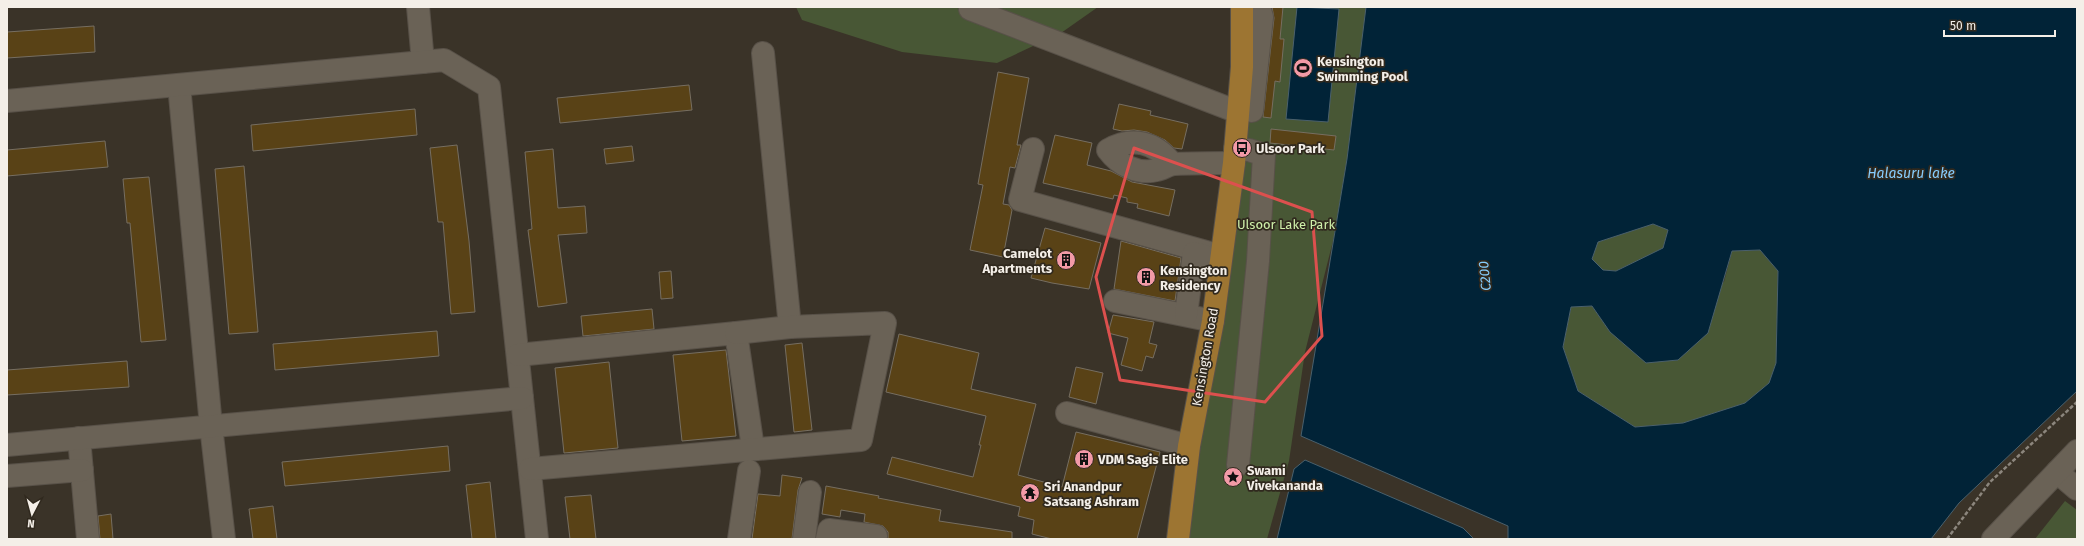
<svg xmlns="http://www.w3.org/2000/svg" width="2084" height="546" font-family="'Fira Sans',sans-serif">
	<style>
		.green { fill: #485735 }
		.water { fill: #012337; stroke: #4a606c; fill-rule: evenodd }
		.building { fill: #594216; stroke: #766e61 }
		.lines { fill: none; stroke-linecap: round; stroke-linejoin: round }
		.minor-casing { stroke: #585148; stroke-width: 24 }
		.major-casing { stroke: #585148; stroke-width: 24 }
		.path { stroke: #8c867d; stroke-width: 2.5; stroke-dasharray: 4 2; stroke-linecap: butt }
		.minor { stroke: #6a6256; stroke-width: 22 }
		.major { stroke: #9d7532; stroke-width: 22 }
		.marked { fill: none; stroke: #dc504e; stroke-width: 3; stroke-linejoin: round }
		.labels { text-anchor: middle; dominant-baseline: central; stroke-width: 3.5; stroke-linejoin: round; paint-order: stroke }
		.poi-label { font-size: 13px; font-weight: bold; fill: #f4efe8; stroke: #30291e; text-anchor: start }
		.park-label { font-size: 13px; fill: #cff0aa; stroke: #30291e }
		.street-label { font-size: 13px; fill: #f4efe8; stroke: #30291e }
		.water-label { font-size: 14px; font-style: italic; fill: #86ccfc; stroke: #30291e }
	</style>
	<rect width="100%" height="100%" fill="#3a3328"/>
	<g class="green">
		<path d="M796,7H1098L1061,33L997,63L902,52L802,20Z"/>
		<path d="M1252,7H1366L1347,159L1334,237L1305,352L1289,461L1267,539H1186L1215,350L1244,129Z"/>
		<path d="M1653,224L1668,230L1663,248L1616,271L1603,270L1592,259L1597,242Z"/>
		<path d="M1760,250L1778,271L1776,363L1769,383L1745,403L1683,423L1635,427L1578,391L1563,347L1571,307L1592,306L1610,332L1724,282L1732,251Z"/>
		<path d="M2065,501L2077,510V539H2035Z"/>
	</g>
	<g class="water">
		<path d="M1297,7L1339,9L1328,122L1286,119Z"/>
		<path d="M1366,7H2077V391L1959,503L1931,539H1508V526L1301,436L1347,159ZM1653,224L1668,230L1663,248L1616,271L1603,270L1592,259L1598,242ZM1760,250L1778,271L1776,363L1769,383L1745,403L1683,423L1635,427L1578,391L1563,347L1571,307L1592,306L1610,332L1646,363L1678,360L1708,333L1732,251Z"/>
		<path d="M1305,460L1463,528L1474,539H1277L1294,469Z"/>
	</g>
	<g class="building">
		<path d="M1272,7H1283L1280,39H1284L1280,82L1275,81L1271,118L1263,117L1274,18Z"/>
		<path d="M94,26L95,52L7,58V32Z"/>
		<path d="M998,72L1029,78L1017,145H1021L1015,168L1010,167L1003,204L1009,205L1012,210L1003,257L970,250L983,185L978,184Z"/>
		<path d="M689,85L692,110L560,123L557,98Z"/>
		<path d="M1119,104L1151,111L1150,115L1188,124L1182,149L1174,148L1165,140L1147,132L1134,130L1122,131L1113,129Z"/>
		<path d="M415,109L417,135L253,151L251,125Z"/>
		<path d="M1271,129L1336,136L1334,150L1270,143Z"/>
		<path d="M1055,135L1092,143L1087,165L1111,171L1132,182L1175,190L1169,216L1137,208L1138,204L1127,202V198L1114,195L1113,199L1043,183Z"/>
		<path d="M105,141L108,167L7,176V150Z"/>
		<path d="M457,145L469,241L475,312L451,314L443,222H438L430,148Z"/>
		<path d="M632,146L634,161L606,164L604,149Z"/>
		<path d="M553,149L558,208L585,206L587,233L558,235L567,303L538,307L528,230L532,229L525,152Z"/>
		<path d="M244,166L258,332L229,334L215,169Z"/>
		<path d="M149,177L166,340L141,342L130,223H127L123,179Z"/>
		<path d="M1045,228L1101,243L1089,289L1052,283L1031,278Z"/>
		<path d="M1121,241L1181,258L1175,301L1114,289Z"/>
		<path d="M671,271L673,298L661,299L659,272Z"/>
		<path d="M652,309L654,329L583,336L581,316Z"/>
		<path d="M1113,315L1154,322L1149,343L1157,345L1153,358L1146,356L1142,371L1121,365L1128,338L1108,333Z"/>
		<path d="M437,331L439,356L275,370L273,344Z"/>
		<path d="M899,334L979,353L971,389L1036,404L1018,475L1062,487L1076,432L1160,452L1137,539H1052L1032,534L1034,520L1018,516L1020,507L887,474L892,457L973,477L981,445H979L986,416L886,392Z"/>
		<path d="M802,343L812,430L794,432L785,345Z"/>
		<path d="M726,350L736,436L682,441L673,355Z"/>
		<path d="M127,361L129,387L7,395V370Z"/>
		<path d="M609,362L618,448L564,453L555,368Z"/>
		<path d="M1076,367L1103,373L1096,404L1069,397Z"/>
		<path d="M448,446L450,471L285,486L282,462Z"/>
		<path d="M782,475L802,478L798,490L792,539H752L758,494L780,496Z"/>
		<path d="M490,482L496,539H472L466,485Z"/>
		<path d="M826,486L879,496L878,498L941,510L939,521L1012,532V539H888V532L883,526L864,522L865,514L841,510L840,517L822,514Z"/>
		<path d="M591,495L596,539H570L565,497Z"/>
		<path d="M273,506L277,539H253L249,509Z"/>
		<path d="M111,514L113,539H100L98,516Z"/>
	</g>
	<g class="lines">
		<defs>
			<g id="minor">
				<path d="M418,7L423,62"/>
				<path d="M970,9L1238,112"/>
				<path d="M763,53L790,327"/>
				<path d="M179,85L211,426L224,539"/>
				<path d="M7,101L444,60L489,87L537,539"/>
				<path d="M1252,111L1262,17L1259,7"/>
				<path d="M1033,149L1020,200L1221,256"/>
				<path d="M1235,149L1249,150L1264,155L1258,261L1238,465"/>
				<path d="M1172,164C1156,142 1132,136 1108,150C1119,165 1138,175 1157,170C1163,169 1169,164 1175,164C1194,163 1214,163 1234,163"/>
				<path d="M1115,301L1213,321"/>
				<path d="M1186,315L1194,253L1211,258"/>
				<path d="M518,355L736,333L753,448"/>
				<path d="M1067,413L1189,446"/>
				<path d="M79,438L88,539"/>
				<path d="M7,445L522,398"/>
				<path d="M530,469L861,440L885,323L790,327L736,333"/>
				<path d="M2057,472L2077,489"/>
				<path d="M7,476L82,470"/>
				<path d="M739,539L749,471"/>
				<path d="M804,539L810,492"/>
				<path d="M827,539L829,530L876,536"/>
				<path d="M1993,539L2077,451"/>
			</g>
			<path id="major" d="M1178,539L1189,446L1213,321L1234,163L1242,67V7"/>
		</defs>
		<use href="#minor" class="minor-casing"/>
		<use href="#major" class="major-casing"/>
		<path class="path" d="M1947,539L1990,482L2077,402"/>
		<use href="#minor" class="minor"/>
		<use href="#major" class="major"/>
	</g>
	<path class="marked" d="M1134,148L1312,212L1322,336L1265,402L1120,380L1096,277Z"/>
	<defs>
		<symbol id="stadium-disc" viewBox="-11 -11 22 22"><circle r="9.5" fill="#f39aa7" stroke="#30291e"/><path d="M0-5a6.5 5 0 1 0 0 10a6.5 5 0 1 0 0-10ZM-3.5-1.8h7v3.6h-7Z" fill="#111"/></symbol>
		<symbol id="bus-disc" viewBox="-11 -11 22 22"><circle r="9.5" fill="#f39aa7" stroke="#30291e"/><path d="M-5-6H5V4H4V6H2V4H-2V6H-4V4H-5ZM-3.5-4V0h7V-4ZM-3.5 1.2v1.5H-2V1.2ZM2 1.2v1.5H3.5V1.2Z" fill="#111"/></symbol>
		<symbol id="building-disc" viewBox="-11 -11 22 22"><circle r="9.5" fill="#f39aa7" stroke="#30291e"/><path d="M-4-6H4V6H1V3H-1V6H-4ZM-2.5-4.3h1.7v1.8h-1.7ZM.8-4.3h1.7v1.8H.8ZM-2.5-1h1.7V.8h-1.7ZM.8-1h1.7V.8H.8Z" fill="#111"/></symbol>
		<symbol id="sight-disc" viewBox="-11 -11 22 22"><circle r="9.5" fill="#f39aa7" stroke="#30291e"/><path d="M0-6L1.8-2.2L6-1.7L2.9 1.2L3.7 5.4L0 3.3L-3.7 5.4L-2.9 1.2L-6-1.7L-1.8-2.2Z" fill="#111"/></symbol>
		<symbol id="temple-disc" viewBox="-11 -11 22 22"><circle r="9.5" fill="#f39aa7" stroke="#30291e"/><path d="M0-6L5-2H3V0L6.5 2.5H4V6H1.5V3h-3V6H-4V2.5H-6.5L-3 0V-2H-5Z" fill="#111"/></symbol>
	</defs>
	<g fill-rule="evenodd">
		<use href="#stadium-disc" x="1292" y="57" width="22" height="22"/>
		<use href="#bus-disc" x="1231" y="137" width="22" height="22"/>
		<use href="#building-disc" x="1055" y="249" width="22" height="22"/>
		<use href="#building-disc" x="1135" y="266" width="22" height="22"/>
		<use href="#building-disc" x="1073" y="448" width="22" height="22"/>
		<use href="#sight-disc" x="1222" y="466" width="22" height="22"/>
		<use href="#temple-disc" x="1019" y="482" width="22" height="22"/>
	</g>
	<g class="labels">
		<g class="poi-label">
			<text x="1317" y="61">Kensington<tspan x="1317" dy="15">Swimming Pool</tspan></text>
			<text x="1256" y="148">Ulsoor Park</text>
			<text x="1052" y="253" text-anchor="end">Camelot<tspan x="1052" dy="15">Apartments</tspan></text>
			<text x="1160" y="270">Kensington<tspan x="1160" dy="15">Residency</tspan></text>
			<text x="1098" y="459">VDM Sagis Elite</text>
			<text x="1247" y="470">Swami<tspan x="1247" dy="15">Vivekananda</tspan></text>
			<text x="1044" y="486">Sri Anandpur<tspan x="1044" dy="15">Satsang Ashram</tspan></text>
		</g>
		<g class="park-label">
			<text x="1286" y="224">Ulsoor Lake Park</text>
		</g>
		<g class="street-label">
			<text transform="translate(1205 357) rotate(-80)">Kensington Road</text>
		</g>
		<g class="water-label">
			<text x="1911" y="173">Halasuru lake</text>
			<text transform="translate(1485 276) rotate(-96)">C200</text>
		</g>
	</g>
	<rect width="2084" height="546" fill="none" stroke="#f4efe8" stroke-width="16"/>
	<g transform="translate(32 514) rotate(186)" stroke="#30291e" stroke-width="3" paint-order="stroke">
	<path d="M0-3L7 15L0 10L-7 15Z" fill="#f4efe8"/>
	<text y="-6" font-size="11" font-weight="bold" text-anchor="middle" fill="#f4efe8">N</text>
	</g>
	<path d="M1944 30v6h111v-6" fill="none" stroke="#f4efe8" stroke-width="2"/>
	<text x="1950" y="30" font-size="12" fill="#f4efe8" stroke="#30291e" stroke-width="3" paint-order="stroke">50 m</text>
</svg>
